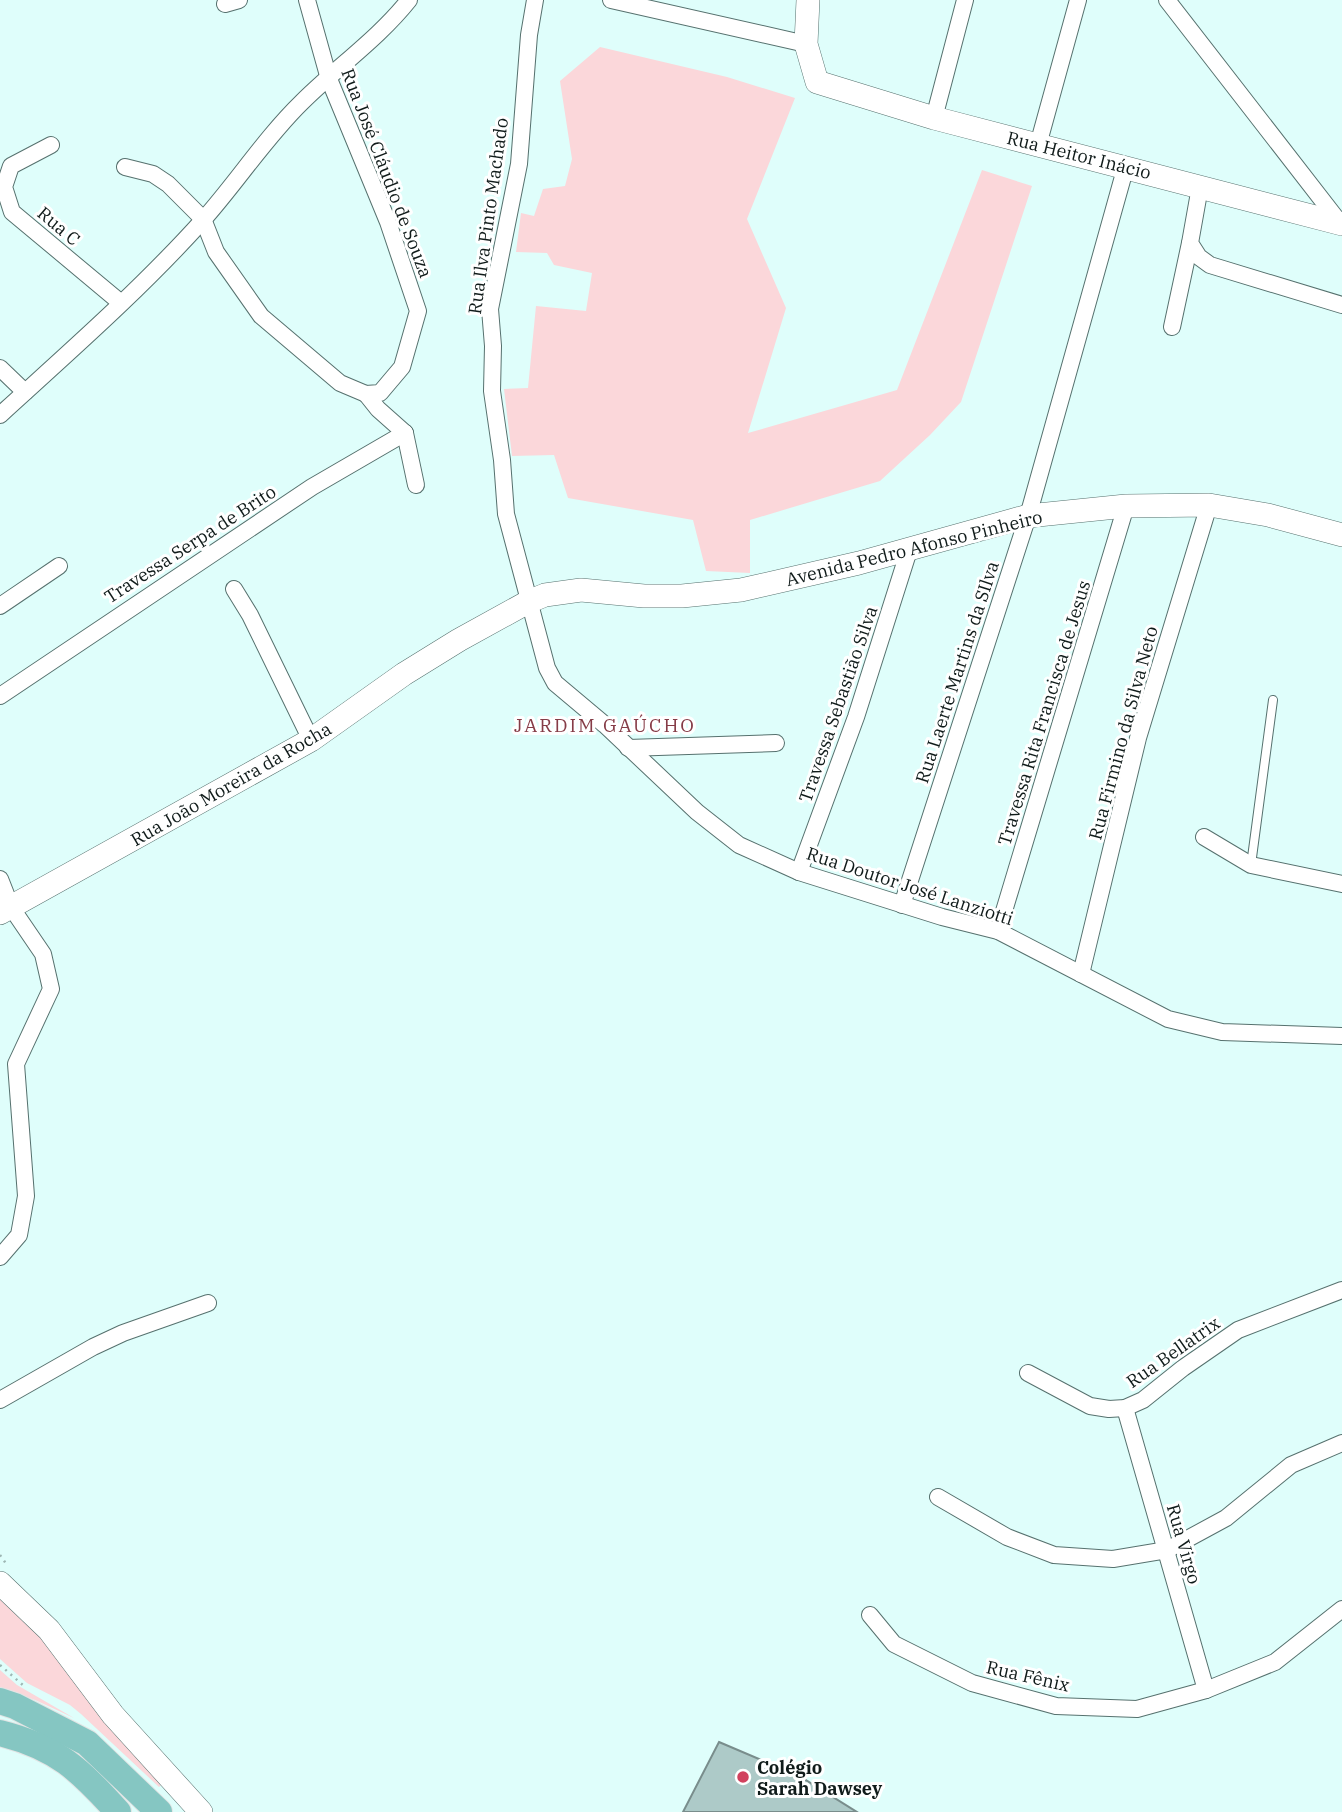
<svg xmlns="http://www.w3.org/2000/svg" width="1342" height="1812" font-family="'IBM Plex Serif',serif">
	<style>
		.green { fill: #fbd7da }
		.building { fill: #adcac8; stroke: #798d8c; stroke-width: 2 }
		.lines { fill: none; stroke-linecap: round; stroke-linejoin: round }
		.lane-casing { stroke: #56716e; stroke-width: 10 }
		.street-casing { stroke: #56716e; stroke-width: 18 }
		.secondary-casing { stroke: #56716e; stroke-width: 24 }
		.primary-casing { stroke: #e2e4e4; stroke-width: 28 }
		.path { stroke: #9db6b3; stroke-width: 2.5; stroke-dasharray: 2 5; stroke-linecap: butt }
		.lane { stroke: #fff; stroke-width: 8 }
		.street { stroke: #fff; stroke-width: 16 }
		.secondary { stroke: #fff; stroke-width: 23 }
		.primary { stroke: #85c6c2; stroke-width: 26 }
		.poi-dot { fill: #d1415e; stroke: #fff; stroke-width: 2.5 }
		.labels { text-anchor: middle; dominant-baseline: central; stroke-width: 6; stroke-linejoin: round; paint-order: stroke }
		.street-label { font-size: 18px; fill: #101b1a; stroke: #fff }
		.poi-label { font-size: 18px; font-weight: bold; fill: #101b1a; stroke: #fff; text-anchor: start }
		.neighbourhood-label { font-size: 19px; letter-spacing: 2px; fill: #853c47; stroke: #fff }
	</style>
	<rect width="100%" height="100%" fill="#dffefb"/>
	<g class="green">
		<path d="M600,47L727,77L795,98L747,219L786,308L748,433L897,390L982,170L1032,186L961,402L930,435L880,481L750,520V573L706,571L693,520L568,498L554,455L512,456L504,389L528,388L536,306L586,311L592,273L554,265L547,253L516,252L521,213L534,216L543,189L565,186L572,159L560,81Z"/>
		<path d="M0,1597L48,1645L107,1724L162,1784L159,1787L81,1714L70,1705L27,1683L0,1659Z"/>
		<path d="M0,1670L17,1685L74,1718L35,1700L0,1687Z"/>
	</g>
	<path class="building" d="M719,1742L801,1777L857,1812H683Z"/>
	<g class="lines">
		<defs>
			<path id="lane" d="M1251,865L1273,700"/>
			<g id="street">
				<path d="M535,0L529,35L519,164L490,309L493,346L492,391L502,460L506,514L547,668L555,683L605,725L697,812L739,845L799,872L942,917L998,931L1168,1019L1222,1032L1342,1036"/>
				<path d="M611,0L806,44"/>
				<path d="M1167,0L1340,223"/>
				<path d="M225,4L239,0"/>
				<path d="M934,118L965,0"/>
				<path d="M51,145L11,166L4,187L12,212L121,303"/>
				<path d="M1038,145L1078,0"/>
				<path d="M125,167L153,174L168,184L203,219L216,252L261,316L340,383L366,394L380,393L402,367L418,311L388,222L329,79L307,0"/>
				<path d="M1200,187L1190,243L1199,257L1210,265L1342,305"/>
				<path d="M1172,327L1190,243"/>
				<path d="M0,368L25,392"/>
				<path d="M366,394L378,409L405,433"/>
				<path d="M0,415C69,352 140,290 203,220C237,182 265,138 302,102C337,67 378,39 409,0"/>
				<path d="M405,433L416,485"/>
				<path d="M234,589L250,615L311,740"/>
				<path d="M0,606L59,566"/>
				<path d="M0,696L312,487L405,433"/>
				<path d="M628,748L776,743"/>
				<path d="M1204,837L1251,865L1342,884"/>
				<path d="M799,872L856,717L910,547"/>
				<path d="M0,879L11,907L43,954L51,989L16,1064L26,1196L19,1235L0,1257"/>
				<path d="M902,905L1028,516L1126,166"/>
				<path d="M998,931L1126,506"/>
				<path d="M1081,974L1138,738L1209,505"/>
				<path d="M1028,1373L1090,1406L1109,1409L1125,1408L1143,1400L1183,1368L1238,1330L1342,1290"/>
				<path d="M0,1400L93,1347L123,1333L208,1303"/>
				<path d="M1125,1408L1206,1690"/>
				<path d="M938,1497L1007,1537L1054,1555L1113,1559L1167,1550L1226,1518L1291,1465L1342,1443"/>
				<path d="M870,1615L894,1644L972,1683L1056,1706L1137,1709L1206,1690L1275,1662L1342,1609"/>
			</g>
			<g id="secondary">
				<path d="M808,0L806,44L817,82L934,118L1342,224"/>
				<path d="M0,913L311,740L404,674L459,640L528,602L545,595L581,590L644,596H682L741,590L859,563L1028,516L1126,506L1209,505L1268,515L1342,535"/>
				<path d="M0,1583L49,1630L113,1715L201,1812"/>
			</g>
			<g id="primary">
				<path d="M0,1701L15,1706L87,1743L159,1812"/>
				<path d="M0,1733C57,1747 80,1770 118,1812"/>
			</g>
		</defs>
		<use href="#lane" class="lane-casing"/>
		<use href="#street" class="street-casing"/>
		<use href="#secondary" class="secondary-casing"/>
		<use href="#primary" class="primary-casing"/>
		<g class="path">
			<path d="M0,1555L7,1565"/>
			<path d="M0,1665L24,1686"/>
		</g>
		<use href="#lane" class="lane"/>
		<use href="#street" class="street"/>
		<use href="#secondary" class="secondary"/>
		<use href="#primary" class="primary"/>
	</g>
	<circle class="poi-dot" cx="743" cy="1777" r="7"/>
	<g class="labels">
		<g class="street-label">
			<text transform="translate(1079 155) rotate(14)">Rua Heitor Inácio</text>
			<text transform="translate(387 173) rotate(69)">Rua José Cláudio de Souza</text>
			<text transform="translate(488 216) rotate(-82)">Rua Ilva Pinto Machado</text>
			<text transform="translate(59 226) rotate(40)">Rua C</text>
			<text transform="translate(190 544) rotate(-33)">Travessa Serpa de Brito</text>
			<text transform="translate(914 548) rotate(-14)">Avenida Pedro Afonso Pinheiro</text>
			<text transform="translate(957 672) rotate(-72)">Rua Laerte Martins da SIlva</text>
			<text transform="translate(838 704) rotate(-71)">Travessa Sebastião Silva</text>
			<text transform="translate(1044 713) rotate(-73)">Travessa Rita Francisca de Jesus</text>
			<text transform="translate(1123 733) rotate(-75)">Rua Firmino da Silva Neto</text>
			<text transform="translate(231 784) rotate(-30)">Rua João Moreira da Rocha</text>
			<text transform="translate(910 886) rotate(18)">Rua Doutor José Lanziotti</text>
			<text transform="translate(1173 1352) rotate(-35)">Rua Bellatrix</text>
			<text transform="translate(1184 1544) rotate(74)">Rua Virgo</text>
			<text transform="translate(1028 1676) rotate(13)">Rua Fênix</text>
		</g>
		<g class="poi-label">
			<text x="757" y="1767">Colégio<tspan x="757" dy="21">Sarah Dawsey</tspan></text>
		</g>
		<g class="neighbourhood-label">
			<text x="605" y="725">JARDIM GAÚCHO</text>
		</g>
	</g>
</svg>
